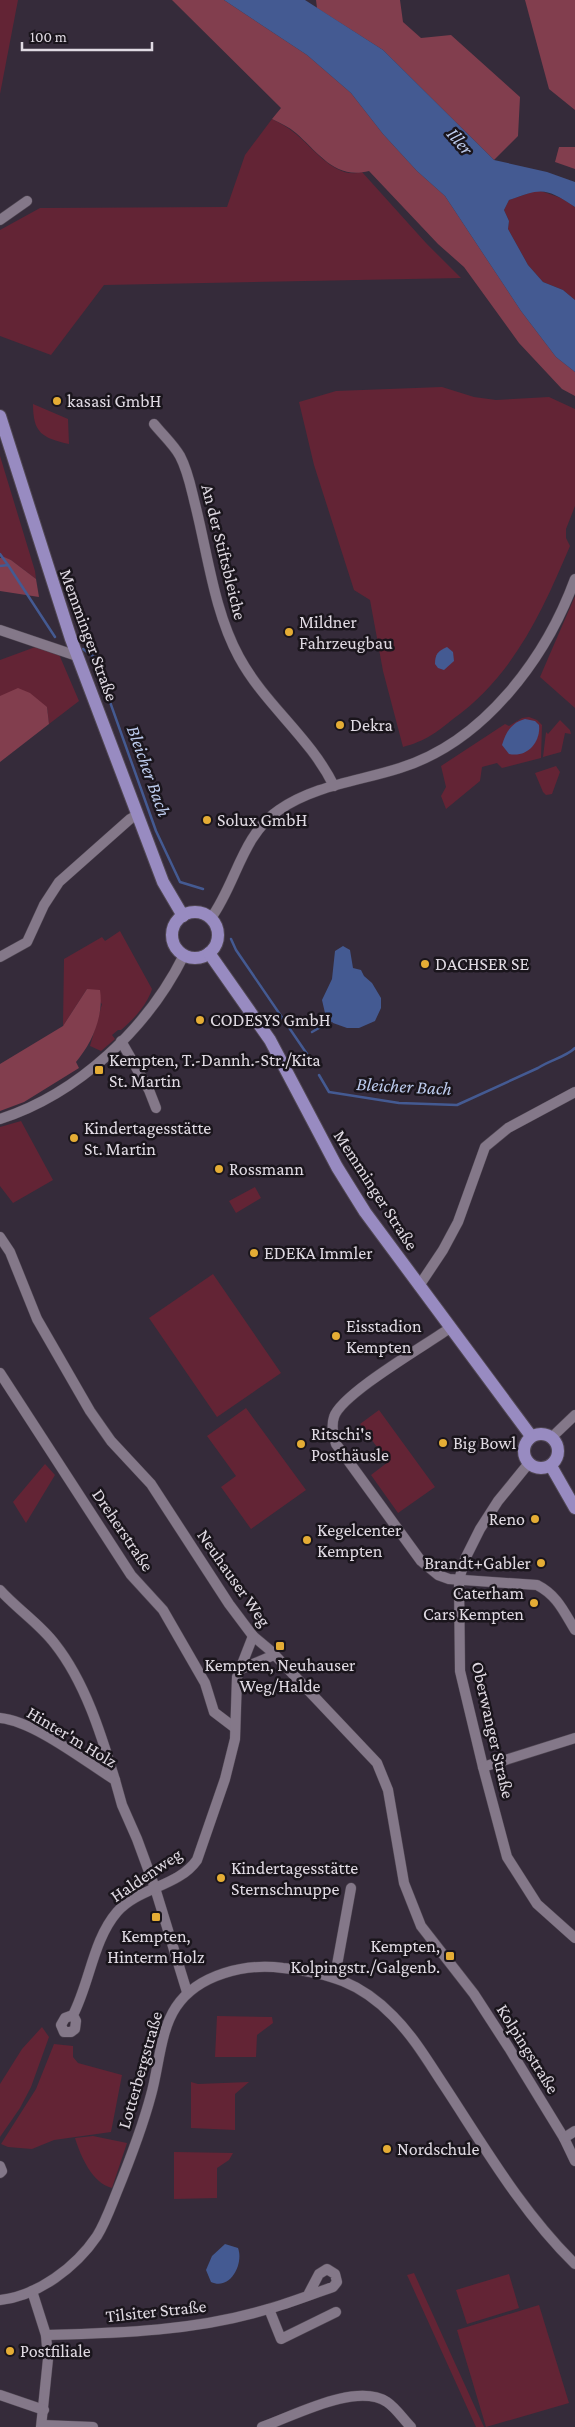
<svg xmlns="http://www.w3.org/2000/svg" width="575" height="2427" font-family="'Crimson Pro',serif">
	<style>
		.green { fill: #632435 }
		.forest { fill: #823e4e }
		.water { fill: #445a92 }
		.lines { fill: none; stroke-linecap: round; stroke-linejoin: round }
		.stream { stroke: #445a92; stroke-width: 2.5 }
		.minor-casing { stroke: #504753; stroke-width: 11 }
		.major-casing { stroke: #504753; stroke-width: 14 }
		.minor { stroke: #847889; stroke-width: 10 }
		.major { stroke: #988bc1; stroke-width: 12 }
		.poi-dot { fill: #e5ad35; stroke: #1a151c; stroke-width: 2 }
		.labels { text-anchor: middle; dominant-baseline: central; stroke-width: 5; stroke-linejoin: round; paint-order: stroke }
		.poi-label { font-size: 18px; fill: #e0dae3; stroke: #1a151c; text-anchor: start }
		.street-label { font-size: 18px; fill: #e0dae3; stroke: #1a151c }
		.water-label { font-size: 19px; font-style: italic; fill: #becdef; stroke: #1a151c }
	</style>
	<rect width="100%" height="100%" fill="#352b3a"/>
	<g class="green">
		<path d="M0,0H18L0,94Z"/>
		<path d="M272,119C280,123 289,128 296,134C314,149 336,180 362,172L426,243L461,278L104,285L51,355L0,336V230L40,208L227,207L245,155Z"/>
		<path d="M538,190L561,198L575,207V300L563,290L543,282L528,265L508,229L509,221L504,210L509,200Z"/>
		<path d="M442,387L474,397L496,400L549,397L575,409V506L566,529V538L570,546C542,612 513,676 453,719C436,733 425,741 403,747L383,671L370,600L354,590L314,465L299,402L336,391Z"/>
		<path d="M33,404L68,419L69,444C42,438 33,433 33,404Z"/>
		<path d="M0,456L35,571L36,579L11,560L2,557L0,555Z"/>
		<path d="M575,596V708L540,677Z"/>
		<path d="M38,646L58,652L79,701L49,724L47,707L0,696V660Z"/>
		<path d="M529,717L537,720L542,725L541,758L502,768L497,763L482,767L480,781L446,809L441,796L446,787L441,766L505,724L509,726L522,718Z"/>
		<path d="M560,720L570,730L571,734L565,733L561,752L543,757L546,732L548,734Z"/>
		<path d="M556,766L560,772L552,794L546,795L543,792L535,773Z"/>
		<path d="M120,931L152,989C147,1005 134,1019 121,1030H118L112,1035L115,1039L101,1051L90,1046L102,1004L87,989L63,1026L64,959L102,937L105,941Z"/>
		<path d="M21,1121L53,1180L13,1203L0,1186V1127Z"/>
		<path d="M255,1187L261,1198L236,1213L229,1201Z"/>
		<path d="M213,1274L281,1373L217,1417L149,1318Z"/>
		<path d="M246,1408L306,1490L251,1529L221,1487L236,1476L207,1436Z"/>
		<path d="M379,1410L435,1487L398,1513L371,1475L388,1462L360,1424Z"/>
		<path d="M45,1464L55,1475L26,1523L13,1502Z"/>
		<path d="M217,2016L272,2017L273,2023L257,2035L256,2057H215Z"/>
		<path d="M42,2027L49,2037L31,2087L20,2108L0,2137V2084L22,2049Z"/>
		<path d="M54,2044L73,2046V2057L78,2063L122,2075L111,2132L54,2140L32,2149L8,2147L1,2144L36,2089Z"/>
		<path d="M191,2082L198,2084L249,2082L235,2094V2130L191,2128Z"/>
		<path d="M93,2136L127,2143L112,2188C92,2183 81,2157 75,2138Z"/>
		<path d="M174,2152L233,2153L229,2160L217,2168V2198L174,2199Z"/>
		<path d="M414,2273L484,2427H476L407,2275Z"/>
		<path d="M509,2274L519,2308L467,2324L456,2290Z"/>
		<path d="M539,2305L569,2403L486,2427L457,2330Z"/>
	</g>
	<g class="forest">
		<path d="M172,0H224L307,55L351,93L383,134L417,171L445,196L521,311L556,357L575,372V396L562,389L519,343L464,267L438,244L369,171C335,180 319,153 296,133C289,127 280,123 272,119L281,108Z"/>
		<path d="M316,0H400L403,22L421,38L451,35L520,97L518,136L494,160L383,50L317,8Z"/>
		<path d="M525,0H575V110L549,89Z"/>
		<path d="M559,147H575V169L555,162Z"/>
		<path d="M4,557L11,560L36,579L39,597L0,591V558Z"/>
		<path d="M18,688L30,693L47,707L49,724L0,762V696Z"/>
		<path d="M87,989L100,990C104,1016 92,1043 76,1062L79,1068L24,1102L0,1111V1064L63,1026Z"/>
	</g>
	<g class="water">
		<path d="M224,0H305L383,50L494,160L547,172L575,182V207C545,187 542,188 509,200L504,210L509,221L508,229L528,265L543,282L563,290L575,300V372L556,357L521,311L445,196L417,171L383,134L351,93L307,55Z"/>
		<path d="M447,647L453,652L454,661L444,670L438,668L435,664C435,654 438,651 447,647Z"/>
		<path d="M525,719L535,721L539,725C541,742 527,758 509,754L502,745C506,732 511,723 525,719Z"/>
		<path d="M343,946L350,950L353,968L361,970L364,976L372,983L381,998V1008L375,1021L359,1028H347L333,1023L325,1013L322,1000L332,979L335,951Z"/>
		<path d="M225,2244L238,2248C244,2264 230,2291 211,2282L206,2270L212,2256Z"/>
	</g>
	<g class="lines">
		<g class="stream">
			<path d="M0,554L8,565"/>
			<path d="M0,566L8,565L55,637"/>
			<path d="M83,649L94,657L156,831L180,882L203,889"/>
			<path d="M231,939L236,950L307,1054"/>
			<path d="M312,1032L331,1021"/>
			<path d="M319,1075L329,1092L399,1103L457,1105L538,1068C550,1060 566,1057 575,1048"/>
		</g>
		<defs>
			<g id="minor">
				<path d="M0,220L27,201"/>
				<path d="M154,424C162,434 174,445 180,456C188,471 191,488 195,504C208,555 214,611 239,657C265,705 310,737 334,786"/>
				<path d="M0,630L77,656"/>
				<path d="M211,918C236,884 242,835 279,810C315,785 360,781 400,768C484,742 546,658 575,579"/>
				<path d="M0,957L27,942L44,905L59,882L130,819L137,815"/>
				<path d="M121,1041L149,1090L156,1108"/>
				<path d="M0,1119C78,1094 148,1028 184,955"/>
				<path d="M0,1237L10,1252L37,1319L90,1411L111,1441L151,1484L229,1604L253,1636L271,1651L377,1763L388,1790L404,1883L421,1926L474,1994L509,2048L564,2138L575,2161"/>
				<path d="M419,1286L443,1250L458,1222L485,1147L508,1128L575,1092"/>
				<path d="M450,1328C426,1345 341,1394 334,1417C331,1426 333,1435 336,1444L421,1561L438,1575L449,1579L537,1585C557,1595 564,1612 575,1630"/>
				<path d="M0,1373L131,1575L163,1610L205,1683L214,1712L235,1728"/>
				<path d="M552,1437L575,1415"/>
				<path d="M529,1463L498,1501L480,1529L465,1559L459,1580L460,1671L483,1767L507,1857L537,1904L575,1938"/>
				<path d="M0,1590C17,1609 40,1624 55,1644C85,1682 101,1734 115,1780"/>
				<path d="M239,1670L274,1655"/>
				<path d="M0,1718C34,1721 86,1762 115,1780L122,1805L137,1839L155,1888L187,1992"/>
				<path d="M483,1767L575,1738"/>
				<path d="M335,1976L351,1888"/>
				<path d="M73,2015L76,2021L75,2029L71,2032H64L61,2025L65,2018L73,2015C90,1982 93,1940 117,1912C139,1887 178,1887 197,1860L225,1779L235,1739L237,1677L253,1636"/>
				<path d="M564,2138L575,2131"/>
				<path d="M0,2166L2,2171L0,2173"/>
				<path d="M32,2291L46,2335L48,2359L41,2427"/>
				<path d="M0,2300C38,2296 76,2267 97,2236C105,2223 110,2209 116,2194C129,2162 142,2129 151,2095C159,2067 160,2031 176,2007C198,1974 246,1963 283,1968C329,1973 360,1982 393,2016C414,2037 429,2063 445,2087C485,2148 522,2212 575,2264"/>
				<path d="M269,2309L281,2339L336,2312"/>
				<path d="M46,2335C120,2333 196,2331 268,2309C290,2303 312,2294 333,2287L337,2282L335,2274L327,2269L319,2274L308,2295"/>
				<path d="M0,2395L44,2410"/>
				<path d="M42,2425L93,2427"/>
				<path d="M262,2427C294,2416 356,2382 387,2402C396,2408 403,2419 411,2427"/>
			</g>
			<g id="major">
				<path d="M0,416L71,639L163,882L183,916"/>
				<circle cx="195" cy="935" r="23"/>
				<path d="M209,953L270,1040L337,1167L365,1212L531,1436"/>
				<circle cx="541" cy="1451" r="17"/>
				<path d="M551,1466L575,1508"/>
			</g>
		</defs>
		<use href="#minor" class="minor-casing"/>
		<use href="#major" class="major-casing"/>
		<use href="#minor" class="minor"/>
		<use href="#major" class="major"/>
	</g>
	<g class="poi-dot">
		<circle cx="57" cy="401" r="5"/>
		<circle cx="289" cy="632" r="5"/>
		<circle cx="340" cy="725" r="5"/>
		<circle cx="207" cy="820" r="5"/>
		<circle cx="425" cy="964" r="5"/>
		<circle cx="200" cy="1020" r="5"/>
		<rect x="94" y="1065" width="10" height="10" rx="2.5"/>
		<circle cx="74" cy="1138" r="5"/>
		<circle cx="219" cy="1169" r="5"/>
		<circle cx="254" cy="1253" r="5"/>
		<circle cx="336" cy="1336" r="5"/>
		<circle cx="443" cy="1443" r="5"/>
		<circle cx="301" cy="1444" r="5"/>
		<circle cx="535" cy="1519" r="5"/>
		<circle cx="307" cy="1540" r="5"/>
		<circle cx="541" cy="1563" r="5"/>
		<circle cx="534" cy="1603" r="5"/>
		<rect x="275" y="1641" width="10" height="10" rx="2.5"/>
		<circle cx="221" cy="1878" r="5"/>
		<rect x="151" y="1912" width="10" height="10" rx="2.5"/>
		<rect x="445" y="1951" width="10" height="10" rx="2.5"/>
		<circle cx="387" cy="2149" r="5"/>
		<circle cx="10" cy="2351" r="5"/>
	</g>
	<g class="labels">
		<g class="poi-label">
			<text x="67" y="401">kasasi GmbH</text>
			<text x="299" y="622">Mildner<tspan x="299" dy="21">Fahrzeugbau</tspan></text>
			<text x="350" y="725">Dekra</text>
			<text x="217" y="820">Solux GmbH</text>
			<text x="435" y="964">DACHSER SE</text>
			<text x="210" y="1020">CODESYS GmbH</text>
			<text x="109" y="1060">Kempten, T.-Dannh.-Str./Kita<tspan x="109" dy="21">St. Martin</tspan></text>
			<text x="84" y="1128">Kindertagesstätte<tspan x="84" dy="21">St. Martin</tspan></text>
			<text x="229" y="1169">Rossmann</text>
			<text x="264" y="1253">EDEKA Immler</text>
			<text x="346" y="1326">Eisstadion<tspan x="346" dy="21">Kempten</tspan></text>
			<text x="311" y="1434">Ritschi's<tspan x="311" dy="21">Posthäusle</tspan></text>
			<text x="453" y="1443">Big Bowl</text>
			<text x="525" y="1519" text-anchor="end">Reno</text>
			<text x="317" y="1530">Kegelcenter<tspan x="317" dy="21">Kempten</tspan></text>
			<text x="531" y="1563" text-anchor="end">Brandt+Gabler</text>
			<text x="524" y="1593" text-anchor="end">Caterham<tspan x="524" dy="21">Cars Kempten</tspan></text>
			<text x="280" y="1665" text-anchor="middle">Kempten, Neuhauser<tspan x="280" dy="21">Weg/Halde</tspan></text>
			<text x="231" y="1868">Kindertagesstätte<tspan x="231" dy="21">Sternschnuppe</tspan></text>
			<text x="156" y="1936" text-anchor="middle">Kempten,<tspan x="156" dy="21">Hinterm Holz</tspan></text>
			<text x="440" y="1946" text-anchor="end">Kempten,<tspan x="440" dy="21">Kolpingstr./Galgenb.</tspan></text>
			<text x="397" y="2149">Nordschule</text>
			<text x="20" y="2351">Postfiliale</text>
		</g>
		<g class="street-label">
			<text transform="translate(224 552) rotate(76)">An der Stiftsbleiche</text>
			<text transform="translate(89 635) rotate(70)">Memminger Straße</text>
			<text transform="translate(376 1190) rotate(57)">Memminger Straße</text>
			<text transform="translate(123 1530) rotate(56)">Dreherstraße</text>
			<text transform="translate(234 1578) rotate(55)">Neuhauser Weg</text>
			<text transform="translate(493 1730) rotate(77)">Oberwanger Straße</text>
			<text transform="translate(72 1737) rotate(31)">Hinter'm Holz</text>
			<text transform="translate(146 1875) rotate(-34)">Haldenweg</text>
			<text transform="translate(528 2049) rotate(58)">Kolpingstraße</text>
			<text transform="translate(140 2070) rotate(-74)">Lotterbergstraße</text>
			<text transform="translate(156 2311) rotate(-6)">Tilsiter Straße</text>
		</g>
		<g class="water-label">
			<text transform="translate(460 141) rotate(49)">Iller</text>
			<text transform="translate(149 771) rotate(70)">Bleicher Bach</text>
			<text transform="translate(404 1086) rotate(3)">Bleicher Bach</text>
		</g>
	</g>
	<path d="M22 42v8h130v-8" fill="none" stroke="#e0dae3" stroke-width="2.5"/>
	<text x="30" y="42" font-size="15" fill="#e0dae3" stroke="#1a151c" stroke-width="4" paint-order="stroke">100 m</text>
</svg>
